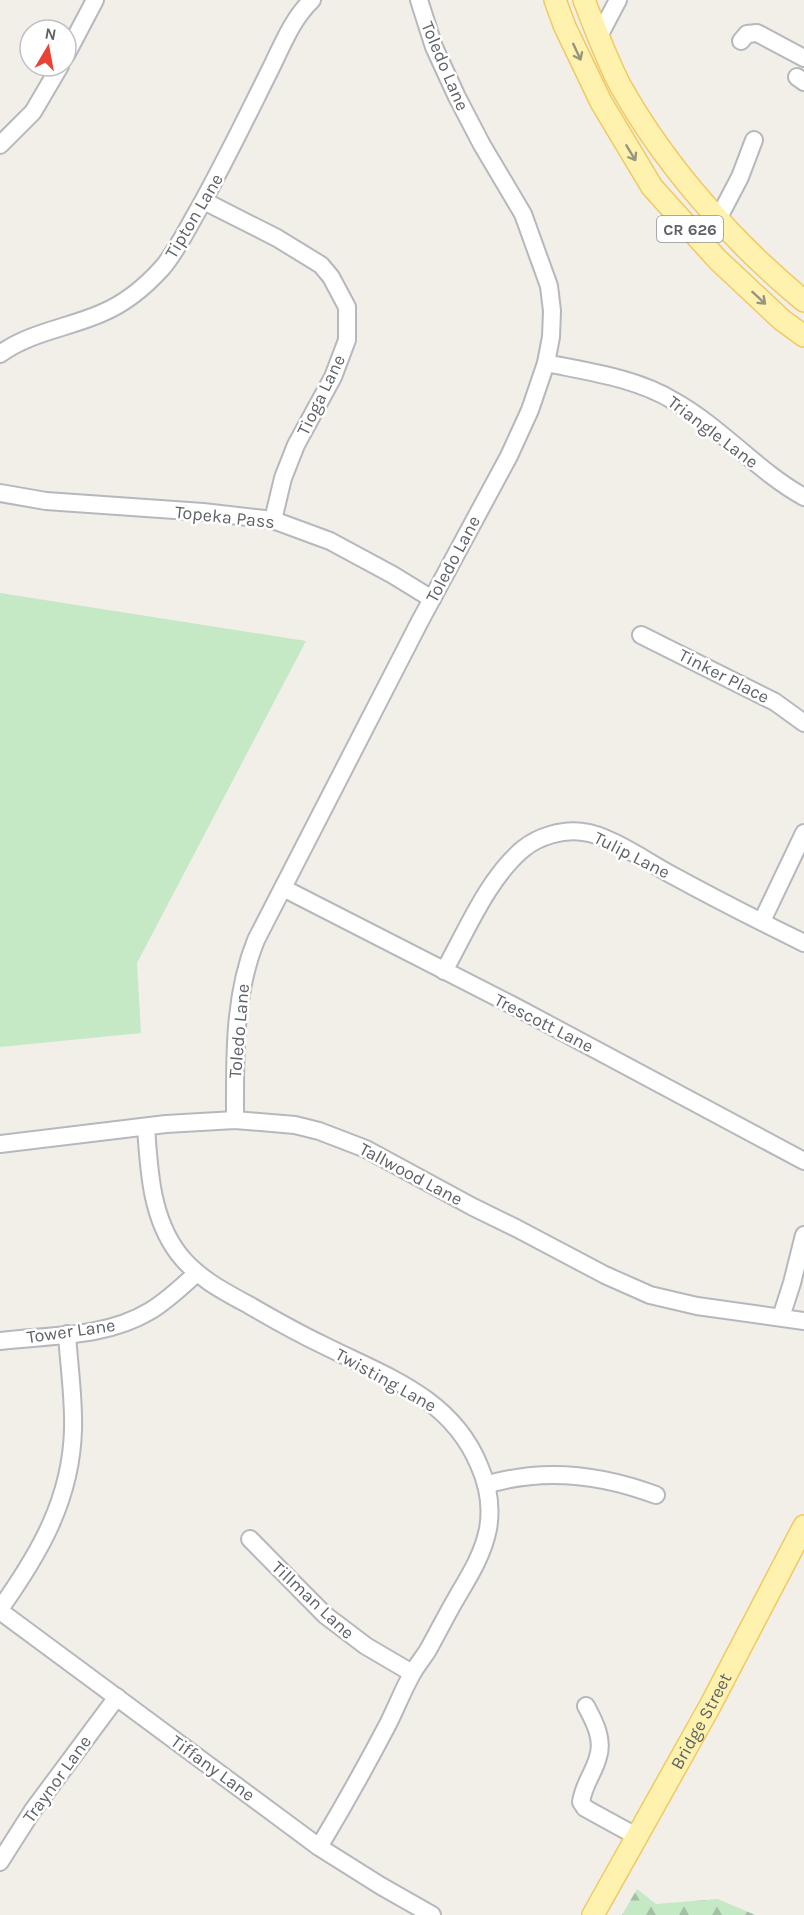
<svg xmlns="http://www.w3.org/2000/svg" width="804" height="1915" font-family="Karla,sans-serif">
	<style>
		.green { fill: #c5e8c5 }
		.forest { fill: url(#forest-firs) }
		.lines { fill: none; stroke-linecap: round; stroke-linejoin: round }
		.minor-casing { stroke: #b5b8bc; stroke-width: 20 }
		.major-casing { stroke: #f2c960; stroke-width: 24 }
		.minor { stroke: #fff; stroke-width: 16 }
		.major { stroke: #fff2af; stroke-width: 21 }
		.oneway { stroke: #979581 }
		.labels { text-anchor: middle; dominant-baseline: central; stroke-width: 5; stroke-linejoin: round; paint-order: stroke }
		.shield { fill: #fff; stroke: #8f9295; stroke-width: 1.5 }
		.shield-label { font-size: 16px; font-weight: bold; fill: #5f6368 }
		.street-label { font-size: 18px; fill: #5f6368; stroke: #fff }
	</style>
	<defs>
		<pattern id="forest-firs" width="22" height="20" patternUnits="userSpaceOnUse" patternTransform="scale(1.5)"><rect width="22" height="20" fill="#c5e8c5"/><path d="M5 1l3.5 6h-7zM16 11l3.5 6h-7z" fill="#a3c0a4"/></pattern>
	</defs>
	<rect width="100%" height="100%" fill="#f1efe8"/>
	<path class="green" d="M0,593L306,641L137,963L141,1033L0,1047Z"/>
	<path class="forest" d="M637,1889L656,1904L718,1899L755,1915H622Z"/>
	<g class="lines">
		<defs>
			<g id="minor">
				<path d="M599,36L618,0"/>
				<path d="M741,41L747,34L757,33L804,58"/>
				<path d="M66,55L95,0"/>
				<path d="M797,77L804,82"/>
				<path d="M0,145L33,112L60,66"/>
				<path d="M204,201L277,238L321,265L331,277L347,307V340L333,377L296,445L283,478L273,520"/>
				<path d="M718,219L740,177L754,140"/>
				<path d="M0,354C30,332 68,328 102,313C126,303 146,286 163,267C177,250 186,231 197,212C223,166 246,118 270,70C282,46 292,19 312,0"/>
				<path d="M546,363C590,372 636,378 674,401C722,428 757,471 804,497"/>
				<path d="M0,493L46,501L203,512L273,520L330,541L393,575L432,599"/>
				<path d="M641,635L775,702L804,723"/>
				<path d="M283,888L516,1007L804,1161"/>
				<path d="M762,921L804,833"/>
				<path d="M444,971C466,932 488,878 523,849C539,836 563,829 583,832C607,834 648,862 670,874C714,898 759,921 804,943"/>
				<path d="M235,1120C235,1059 233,997 256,940L419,623L509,456L530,410L546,363L551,337L552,311L549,286L523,214L482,145L457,97L434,47L419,0"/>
				<path d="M146,1127C149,1170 151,1217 178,1253C196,1277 223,1291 249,1305C273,1319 298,1333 323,1345C385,1376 451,1397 479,1465C488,1485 492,1506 488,1529C483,1554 470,1575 457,1597C447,1614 438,1632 428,1650C423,1658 417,1665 412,1674C403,1690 396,1708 388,1724C366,1766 343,1807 319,1847"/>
				<path d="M0,1144L166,1124L235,1120L295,1125L319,1131L366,1149L473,1207L516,1228L605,1275L650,1295L697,1306L804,1321"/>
				<path d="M781,1317L792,1283L804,1235"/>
				<path d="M0,1341C50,1335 105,1338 150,1311C167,1301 182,1286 197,1273"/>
				<path d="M486,1485C544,1467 600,1474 656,1495"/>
				<path d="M250,1539L325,1615L366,1646L412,1673"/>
				<path d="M0,1609C39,1554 71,1500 73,1430C74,1398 69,1366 67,1334"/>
				<path d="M0,1611L319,1847L381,1886L432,1915"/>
				<path d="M586,1706C594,1721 604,1739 598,1757C594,1773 584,1783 581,1802L585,1808L636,1836"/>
				<path d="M0,1862L33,1810L117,1697"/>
			</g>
			<g id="major">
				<path d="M555,0L565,27L601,102L652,187L718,260L782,320L804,336"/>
				<path d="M584,0C595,28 606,58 620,85C665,166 733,242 804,301"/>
				<path id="s1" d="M593,1915L710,1706L804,1526"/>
			</g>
		</defs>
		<use href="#minor" class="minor-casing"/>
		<use href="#major" class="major-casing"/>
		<use href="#minor" class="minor"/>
		<use href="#major" class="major"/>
	</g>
	<defs><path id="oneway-shaft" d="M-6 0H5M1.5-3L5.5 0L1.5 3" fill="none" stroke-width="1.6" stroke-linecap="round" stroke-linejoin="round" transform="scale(1.5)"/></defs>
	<g class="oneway">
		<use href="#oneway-shaft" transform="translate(577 52) rotate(65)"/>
		<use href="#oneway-shaft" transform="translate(631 153) rotate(59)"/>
		<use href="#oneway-shaft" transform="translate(759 298) rotate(43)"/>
	</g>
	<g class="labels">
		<rect class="shield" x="657" y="216" width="66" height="26" rx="4.5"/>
		<g class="shield-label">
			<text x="690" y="229">CR 626</text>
		</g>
		<g class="street-label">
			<text transform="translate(445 66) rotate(67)">Toledo Lane</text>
			<text transform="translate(194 216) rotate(-59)">Tipton Lane</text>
			<text transform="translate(321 395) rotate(-64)">Tioga Lane</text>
			<text transform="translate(713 432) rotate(37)">Triangle Lane</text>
			<text transform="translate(225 517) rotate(6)">Topeka Pass</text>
			<text transform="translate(453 559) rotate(-62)">Toledo Lane</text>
			<text transform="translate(724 676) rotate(27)">Tinker Place</text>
			<text transform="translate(632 855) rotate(27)">Tulip Lane</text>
			<text transform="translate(544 1023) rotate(27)">Trescott Lane</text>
			<text transform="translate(239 1031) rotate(-85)">Toledo Lane</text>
			<text transform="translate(411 1174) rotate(28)">Tallwood Lane</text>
			<text transform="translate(71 1331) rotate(-8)">Tower Lane</text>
			<text transform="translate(386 1380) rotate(29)">Twisting Lane</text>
			<text transform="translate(313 1600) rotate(43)">Tillman Lane</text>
			<text stroke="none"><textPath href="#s1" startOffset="222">Bridge Street</textPath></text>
			<text transform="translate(213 1768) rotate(36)">Tiffany Lane</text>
			<text transform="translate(57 1779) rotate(-54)">Traynor Lane</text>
		</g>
	</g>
	<g transform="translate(48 48) rotate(10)"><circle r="28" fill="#ffffff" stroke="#bfc1c3" stroke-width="1.5"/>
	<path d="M0-4.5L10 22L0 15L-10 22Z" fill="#ea4335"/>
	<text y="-9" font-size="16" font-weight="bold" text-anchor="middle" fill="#5f6368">N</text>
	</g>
</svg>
